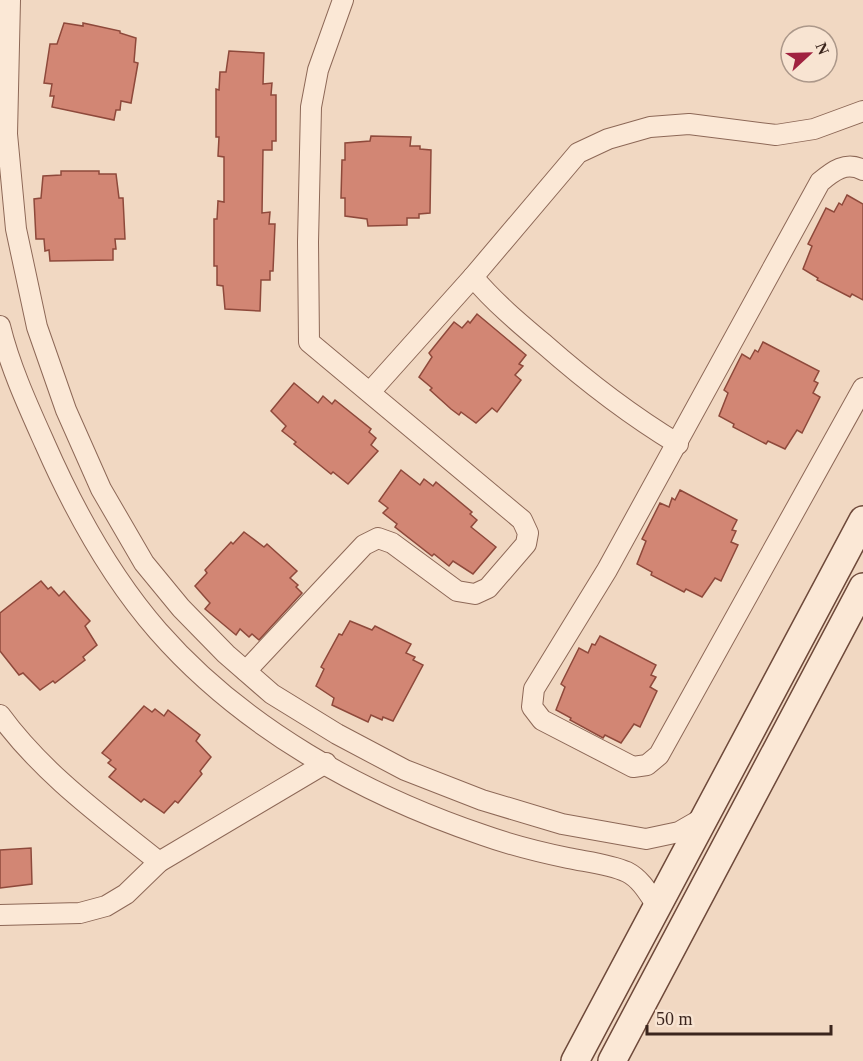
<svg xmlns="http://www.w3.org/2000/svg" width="863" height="1061" font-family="'Times New Roman',serif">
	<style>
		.building { fill: #d28674; stroke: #8e493b; stroke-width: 1.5 }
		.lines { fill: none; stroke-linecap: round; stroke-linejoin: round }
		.street-casing { stroke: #8d6857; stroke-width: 22 }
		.secondary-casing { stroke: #6e493a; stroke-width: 30 }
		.street { stroke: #fbe8d6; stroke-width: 20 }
		.secondary { stroke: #fbe8d6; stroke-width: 27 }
	</style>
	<rect width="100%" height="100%" fill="#f1d8c2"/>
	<g class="building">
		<path d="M64,23L83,26V23L120,31V33L136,38L134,62L138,63L131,103L121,101L120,110H116L114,120L52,107L54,96H50L52,84L44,83L50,44H57Z"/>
		<path d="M229,51L264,53L263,84L272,83L271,95H276V141H272V150H263L262,213L270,212L269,224H275L273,271H270V280H261L260,311L225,309L223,286L217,285V266H214V219H217L218,201L224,202V157L218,156L219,137H216V89L219,90L220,72H226Z"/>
		<path d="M371,136L411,137L410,146H420V149L431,150L430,213L419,214V218H407V225L368,226L367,219L345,216V198H341L342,160H345V143L370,141Z"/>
		<path d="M61,171H99V174H116L119,198H123L125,239H115L116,249H113V260L50,261L49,250L45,251L44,239H36L34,199L41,198L43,176L61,175Z"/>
		<path d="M847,195L863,204V300L852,294L850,297L817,280L818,278L803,269L812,246L808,244L826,208L834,212L839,203L842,205Z"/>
		<path d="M477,314L526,355L519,364L523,366L515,375L521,380L497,412L492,408L476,423L461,412L459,415L451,409L430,390L432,388L419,377L432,357L429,353L454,322L462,328L468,321L470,323Z"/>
		<path d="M763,342L819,371L814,381L818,383L813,393L820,397L802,433L797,430L785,449L768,441L766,444L733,427L734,424L719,416L728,393L724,390L742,354L750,359L755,350L758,352Z"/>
		<path d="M294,383L318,403L323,396L332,404L335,400L371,429L369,432L376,438L371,445L378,451L348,484L333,472L331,474L294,444L296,442L282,431L286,426L271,411Z"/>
		<path d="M401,470L420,485L424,479L433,486L436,482L472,512L470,514L477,520L471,527L496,547L473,574L453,561L449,566L434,554L432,556L395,527L397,524L383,513L388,508L379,501Z"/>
		<path d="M680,490L737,520L732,530L736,531L731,542L738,545L721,581L715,578L702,597L686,589L684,592L651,575L652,572L637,564L646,541L642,539L660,503L669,507L672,498L675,500Z"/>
		<path d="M244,532L264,547L267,544L297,571L290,578L298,585L296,587L302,593L259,640L252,634L249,637L240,629L236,635L205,609L210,603L195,586L207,573L205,570L231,542L233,544Z"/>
		<path d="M41,581L48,589L51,587L59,596L64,591L90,621L85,626L97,645L83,657L85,660L55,683L53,681L40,690L23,673L19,675L0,651V613Z"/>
		<path d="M350,621L372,630L375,626L411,644L406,653L415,657L413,660L423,665L393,721L383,717L382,720L371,715L368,722L332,705L334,698L316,686L324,669L321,667L339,634L342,635Z"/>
		<path d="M600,636L656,665L651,675L656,677L650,687L657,691L640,727L634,724L621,743L605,735L603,738L570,720L571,718L556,710L565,687L561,684L579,648L588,653L592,644L595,645Z"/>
		<path d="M144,706L152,712L155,709L164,716L168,710L200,735L196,741L211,757L200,771L202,774L178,803L175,801L164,813L144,799L141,802L109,777L116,769L108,763L111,760L102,753Z"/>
		<path d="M31,848L32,884L0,888V850Z"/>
	</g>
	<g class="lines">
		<defs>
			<g id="street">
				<path d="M10,0L7,134L16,229L37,327L66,410L101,489L144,563L181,608L226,654L272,694L337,734L405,770L482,800L562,824L646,839L679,832L705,817"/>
				<path d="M863,170C846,161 833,171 820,182L607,570L534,689L532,707L542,720L633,767L647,765L659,755L863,388"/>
				<path d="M473,277L578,153L608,139L650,127L689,124L776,135L814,129L863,111"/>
				<path d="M0,326C10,367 28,406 45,444C74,510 110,576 158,631C243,728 362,794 483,835C511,845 539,852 568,858C587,862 609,864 627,872C641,879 649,894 657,906"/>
				<path d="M370,392L473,277C494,302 519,323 544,344C586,381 630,415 678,444"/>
				<path d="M246,671L364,545L378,538L392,543L457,591L475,594L488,588L526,544L528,533L522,520L309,342L308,242L311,107L318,70L343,0"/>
				<path d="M0,715C43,774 103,817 159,862"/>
				<path d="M0,915L80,913L106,906L126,894L159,862L326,763"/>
			</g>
			<g id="secondary">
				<path d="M575,1061L863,520"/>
				<path d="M612,1061L863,587"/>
			</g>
		</defs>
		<use href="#street" class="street-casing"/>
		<use href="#secondary" class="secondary-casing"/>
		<use href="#street" class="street"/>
		<use href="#secondary" class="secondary"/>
	</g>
	<g transform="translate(809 54) rotate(68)"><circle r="28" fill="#f8e4d2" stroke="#ac988a" stroke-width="1.5"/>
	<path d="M0-4.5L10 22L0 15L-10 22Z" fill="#a02240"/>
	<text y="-9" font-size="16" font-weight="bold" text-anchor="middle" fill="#3b251d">N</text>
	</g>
	<path d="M647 1025v9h184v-9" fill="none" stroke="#3b251d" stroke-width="3"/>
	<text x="656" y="1025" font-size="18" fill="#3b251d" stroke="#f8e4d2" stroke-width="4.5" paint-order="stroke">50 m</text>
</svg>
